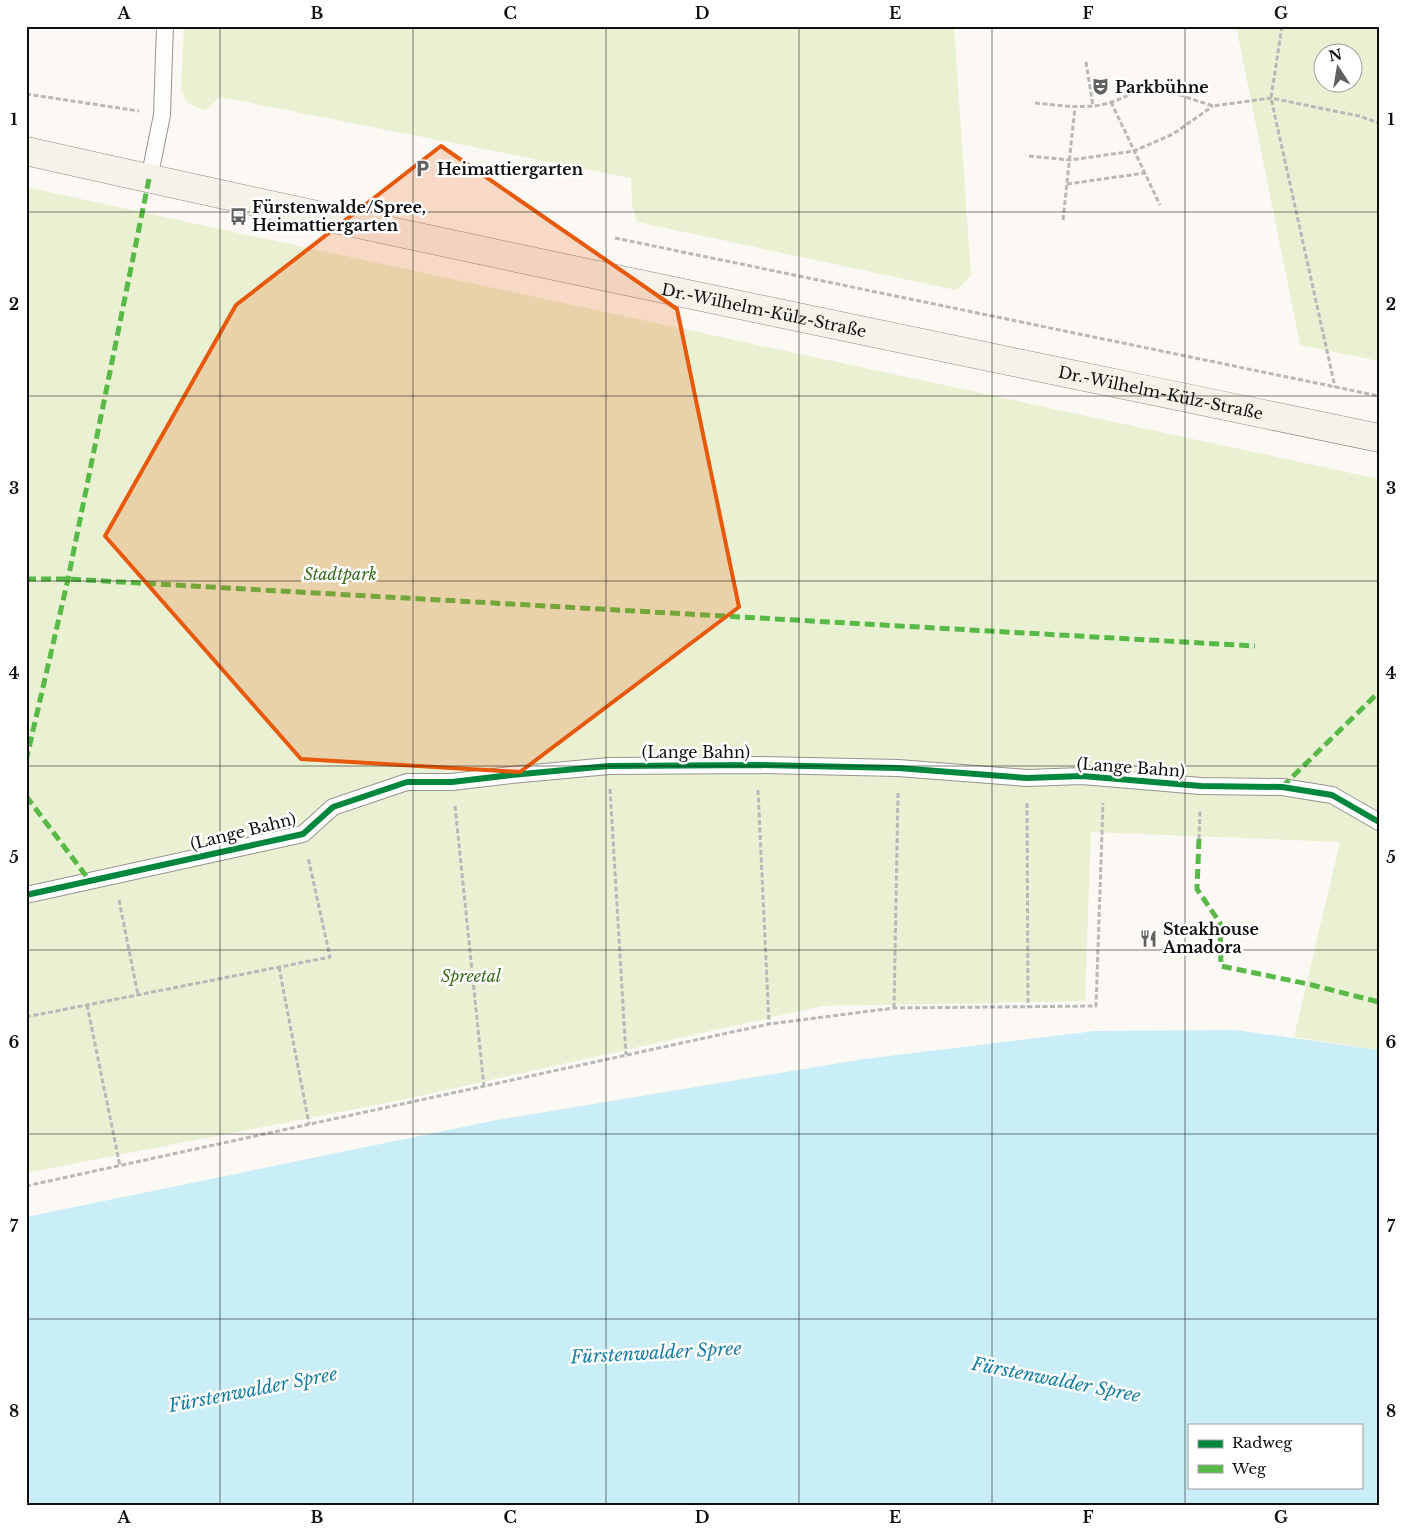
<svg xmlns="http://www.w3.org/2000/svg" width="1405" height="1531" font-family="'Libre Baskerville',serif">
	<style>
		.green { fill: #eaf1d3; fill-rule: evenodd }
		.water { fill: #c9eef7; fill-rule: evenodd }
		.lines { fill: none; stroke-linecap: round; stroke-linejoin: round }
		.service-casing { stroke: #969492; stroke-width: 18 }
		.secondary-casing { stroke: #8c8b89; stroke-width: 29 }
		.path { stroke: #b9b8b8; stroke-width: 3; stroke-dasharray: 5 2.5; stroke-linecap: butt }
		.service { stroke: #fffefd; stroke-width: 16 }
		.secondary { stroke: #f5f2ea; stroke-width: 28 }
		.quiet { stroke: #58b947; stroke-width: 5; stroke-dasharray: 10 5; stroke-linecap: butt }
		.cycleway-casing { stroke: #fff; stroke-width: 9 }
		.cycleway { stroke: #00873e; stroke-width: 6 }
		.marked { fill: #e8590c; fill-opacity: 0.2; stroke: #e8590c; stroke-width: 4; stroke-linejoin: round }
		.grid { fill: none; stroke: #0f0f0f; stroke-width: 1; stroke-opacity: 0.55 }
		.labels { text-anchor: middle; dominant-baseline: central; stroke-width: 5; stroke-linejoin: round; paint-order: stroke }
		.poi-label { font-size: 16px; font-weight: bold; fill: #0f0f0f; stroke: #fff; text-anchor: start }
		.street-label { font-size: 16px; fill: #0f0f0f; stroke: #fff }
		.park-label { font-size: 16px; font-style: italic; fill: #39691c; stroke: #fff }
		.water-label { font-size: 18px; font-style: italic; fill: #147da5; stroke: #fff }
		.neatline { fill: none; stroke: #0f0f0f; stroke-width: 2 }
		.grid-label { font-size: 16px; text-anchor: middle; font-weight: bold; fill: #0f0f0f }
	</style>
	<rect width="100%" height="100%" fill="#fcf9f4"/>
	<g class="green">
		<path d="M184,26H954L971,276L956,290L637,222L632,205L631,178L220,97L205,111L187,103L181,88Z"/>
		<path d="M1236,26H1379V361L1300,345ZM1352,52V82H1322V52Z"/>
		<path d="M26,187L1379,479V1050L1294,1037L1340,842L1091,832L1085,1001L823,1006L397,1101L26,1173Z"/>
	</g>
	<path class="water" d="M1235,1030L1379,1050V1505H26V1217L497,1120L864,1059L1095,1031ZM1189,1425H1361V1487H1189Z"/>
	<g class="lines">
		<defs>
			<g id="service">
				<path d="M149,179L162,115L165,26"/>
				<path d="M26,895L303,834L333,807L407,782H452L511,775L609,766L757,765L898,768L1027,778L1082,776L1201,786L1282,787L1332,795L1379,822"/>
			</g>
			<g id="secondary">
				<path id="s1" d="M26,151C476,252 928,344 1379,438"/>
			</g>
		</defs>
		<use href="#service" class="service-casing"/>
		<use href="#secondary" class="secondary-casing"/>
		<g class="path">
			<path d="M1282,26L1271,98L1335,387"/>
			<path d="M1086,62L1093,106"/>
			<path d="M26,94L139,111"/>
			<path d="M1111,102L1160,205"/>
			<path d="M1035,103C1060,105 1085,110 1109,103C1123,99 1136,90 1149,85L1213,106L1271,98L1359,116L1379,123"/>
			<path d="M1029,156L1070,160L1134,151L1173,134L1213,106"/>
			<path d="M1067,184L1145,173"/>
			<path d="M1063,220L1075,107"/>
			<path d="M615,238L1379,396"/>
			<path d="M610,789L626,1055"/>
			<path d="M758,790L769,1024"/>
			<path d="M1027,803L1028,1007"/>
			<path d="M455,806L484,1087"/>
			<path d="M1199,839L1200,809"/>
			<path d="M119,900L138,995"/>
			<path d="M279,967L309,1124"/>
			<path d="M87,1005L120,1166"/>
			<path d="M894,1008L898,793"/>
			<path d="M26,1017L330,957L308,857"/>
			<path d="M26,1186L769,1024L894,1008L1096,1006L1103,803"/>
		</g>
		<use href="#service" class="service"/>
		<use href="#secondary" class="secondary"/>
		<g class="quiet">
			<path d="M26,579H68L1255,646"/>
			<path d="M26,761L68,579L149,179"/>
			<path d="M1282,787L1379,692"/>
			<path d="M26,796L90,881"/>
			<path d="M1199,839L1197,889L1220,923L1221,966L1308,984L1379,1002"/>
		</g>
		<defs>
			<path id="cycleway" d="M26,895L303,834L333,807L407,782H452L511,775L609,766L757,765L898,768L1027,778L1082,776L1201,786L1282,787L1332,795L1379,822"/>
		</defs>
		<use href="#cycleway" class="cycleway-casing"/>
		<use href="#cycleway" class="cycleway"/>
	</g>
	<path class="marked" d="M441,146L677,309L739,607L520,772L301,759L105,536L236,305Z"/>
	<path class="grid" d="M220,26V1505M413,26V1505M606,26V1505M799,26V1505M992,26V1505M1185,26V1505M26,212H1379M26,396H1379M26,581H1379M26,766H1379M26,950H1379M26,1134H1379M26,1319H1379"/>
	<defs>
		<symbol id="theatre-bare" viewBox="-9 -9 18 18"><path d="M-5-5.5Q0-4 5-5.5V0Q5 5 0 6Q-5 5-5 0ZM-3.3-2.5H-1v1.5H-3.3ZM1-2.5H3.3v1.5H1ZM-2.8 1Q0 5.5 2.8 1Z" fill="#62615f" stroke="#fff" stroke-width="2.5" paint-order="stroke"/></symbol>
		<symbol id="parking-bare" viewBox="-9 -9 18 18"><path d="M-3.5-5.5H1a3.5 3.5 0 0 1 0 7H-1V5.5H-3.5ZM-1-3.4V-.6H.8a1.4 1.4 0 0 0 0-2.8Z" fill="#62615f" stroke="#fff" stroke-width="2.5" paint-order="stroke"/></symbol>
		<symbol id="bus-bare" viewBox="-9 -9 18 18"><path d="M-5-6H5V4H4V6H2V4H-2V6H-4V4H-5ZM-3.5-4V0h7V-4ZM-3.5 1.2v1.5H-2V1.2ZM2 1.2v1.5H3.5V1.2Z" fill="#62615f" stroke="#fff" stroke-width="2.5" paint-order="stroke"/></symbol>
		<symbol id="restaurant-bare" viewBox="-9 -9 18 18"><path d="M-5-6h1v4h1v-4h1v4h1v-4h1v5L-1.5 .5V6h-2V.5L-5-1ZM5-6V6H3V1.5H1.5Q1.5-4 5-6Z" fill="#62615f" stroke="#fff" stroke-width="2.5" paint-order="stroke"/></symbol>
	</defs>
	<g fill-rule="evenodd">
		<use href="#theatre-bare" x="1088" y="74" width="25" height="25"/>
		<use href="#parking-bare" x="410" y="156" width="25" height="25"/>
		<use href="#bus-bare" x="226" y="204" width="25" height="25"/>
		<use href="#restaurant-bare" x="1136" y="926" width="25" height="25"/>
	</g>
	<g class="labels">
		<g class="poi-label">
			<text x="1115" y="87">Parkbühne</text>
			<text x="437" y="169">Heimattiergarten</text>
			<text x="252" y="207">Fürstenwalde/Spree,<tspan x="252" dy="18">Heimattiergarten</tspan></text>
			<text x="1163" y="929">Steakhouse<tspan x="1163" dy="18">Amadora</tspan></text>
		</g>
		<g class="street-label">
			<text stroke="none"><textPath href="#s1" startOffset="755">Dr.-Wilhelm-Külz-Straße</textPath></text>
			<text stroke="none"><textPath href="#s1" startOffset="1160">Dr.-Wilhelm-Külz-Straße</textPath></text>
			<text x="696" y="752">(Lange Bahn)</text>
			<text transform="translate(1131 767) rotate(4)">(Lange Bahn)</text>
			<text transform="translate(243 831) rotate(-14)">(Lange Bahn)</text>
		</g>
		<g class="park-label">
			<text x="340" y="574">Stadtpark</text>
			<text x="471" y="976">Spreetal</text>
		</g>
		<g class="water-label">
			<text transform="translate(656 1353) rotate(-3)">Fürstenwalder Spree</text>
			<text transform="translate(1056 1380) rotate(11)">Fürstenwalder Spree</text>
			<text transform="translate(253 1390) rotate(-11)">Fürstenwalder Spree</text>
		</g>
	</g>
	<rect width="1405" height="1531" fill="none" stroke="#ffffff" stroke-width="55"/>
	<rect x="1188" y="1424" width="175" height="65" fill="#ffffff" stroke="#9f9f9f"/>
	<rect x="1198" y="1440" width="25" height="8" fill="#00873e" stroke="#9f9f9f"/>
	<text x="1232" y="1448" font-size="15" fill="#0f0f0f">Radweg</text>
	<rect x="1198" y="1465" width="25" height="8" fill="#58b947" stroke="#9f9f9f"/>
	<text x="1232" y="1474" font-size="15" fill="#0f0f0f">Weg</text>
	<g transform="translate(1338 68) rotate(348)"><circle r="24" fill="#ffffff" stroke="#9f9f9f"/>
	<path d="M0-4L9 19L0 12L-9 19Z" fill="#62615f"/>
	<text y="-8" font-size="14" font-weight="bold" text-anchor="middle" fill="#0f0f0f">N</text>
	</g>
	<rect x="28" y="28" width="1350" height="1476" class="neatline"/>
	<g class="grid-label">
		<text x="124" y="19">A</text>
		<text x="317" y="19">B</text>
		<text x="510" y="19">C</text>
		<text x="702" y="19">D</text>
		<text x="895" y="19">E</text>
		<text x="1088" y="19">F</text>
		<text x="1281" y="19">G</text>
		<text x="14" y="125">1</text>
		<text x="1391" y="125">1</text>
		<text x="14" y="310">2</text>
		<text x="1391" y="310">2</text>
		<text x="14" y="494">3</text>
		<text x="1391" y="494">3</text>
		<text x="14" y="679">4</text>
		<text x="1391" y="679">4</text>
		<text x="14" y="863">5</text>
		<text x="1391" y="863">5</text>
		<text x="14" y="1048">6</text>
		<text x="1391" y="1048">6</text>
		<text x="14" y="1232">7</text>
		<text x="1391" y="1232">7</text>
		<text x="14" y="1417">8</text>
		<text x="1391" y="1417">8</text>
		<text x="124" y="1523">A</text>
		<text x="317" y="1523">B</text>
		<text x="510" y="1523">C</text>
		<text x="702" y="1523">D</text>
		<text x="895" y="1523">E</text>
		<text x="1088" y="1523">F</text>
		<text x="1281" y="1523">G</text>
	</g>
</svg>
